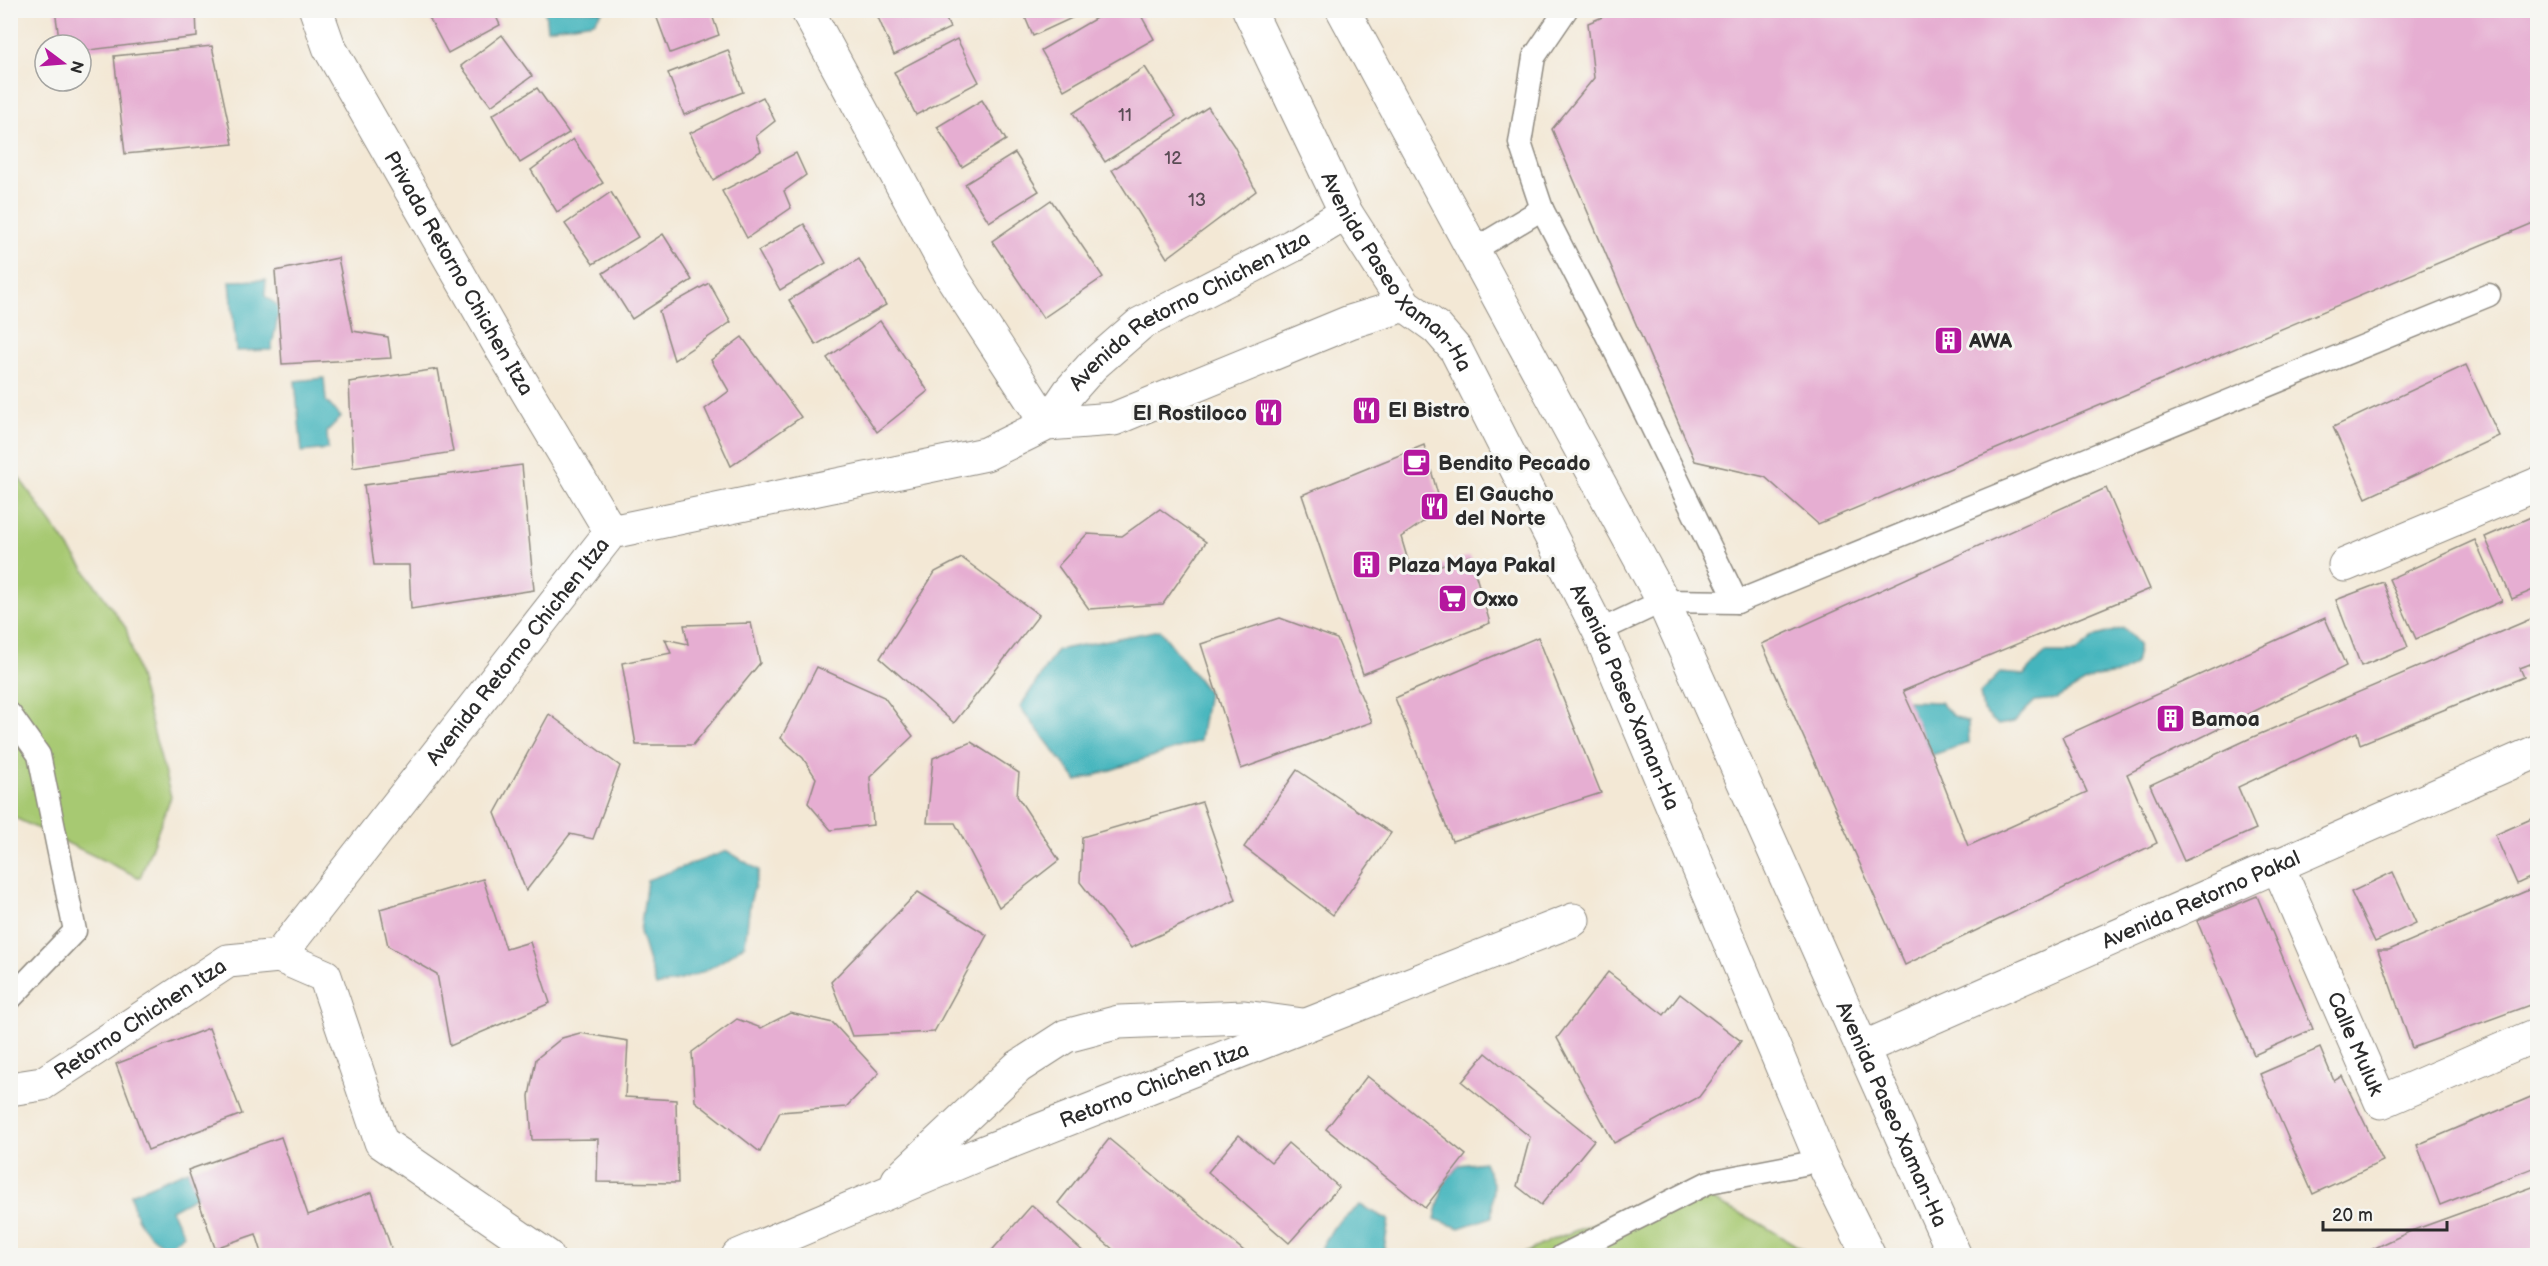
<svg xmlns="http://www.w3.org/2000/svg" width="2548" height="1266" font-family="'Balsamiq Sans',sans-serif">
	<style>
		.green { fill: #a7c972; stroke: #697a4e; stroke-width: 1.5 }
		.water { fill: #45b5bd; stroke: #387074; stroke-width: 1.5 }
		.building { fill: #e6aed2 }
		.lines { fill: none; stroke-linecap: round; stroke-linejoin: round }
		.lane-casing { stroke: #8f8a80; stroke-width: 25 }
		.street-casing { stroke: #8f8a80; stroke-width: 35 }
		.secondary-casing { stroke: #8f8a80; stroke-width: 35 }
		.lane { stroke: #fff; stroke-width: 22 }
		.street { stroke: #fff; stroke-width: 33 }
		.secondary { stroke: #fff; stroke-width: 33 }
		.labels { text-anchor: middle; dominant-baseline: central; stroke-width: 6; stroke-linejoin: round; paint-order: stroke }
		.number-label { font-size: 18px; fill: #5a4c55 }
		.street-label { font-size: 21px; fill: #2b2b2b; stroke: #f6f6f2 }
		.poi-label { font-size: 21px; font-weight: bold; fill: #2b2b2b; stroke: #f6f6f2; text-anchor: start }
	</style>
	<rect width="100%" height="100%" fill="#f6f6f2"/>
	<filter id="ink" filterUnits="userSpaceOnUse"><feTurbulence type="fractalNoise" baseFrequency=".0167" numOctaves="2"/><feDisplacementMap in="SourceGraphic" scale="12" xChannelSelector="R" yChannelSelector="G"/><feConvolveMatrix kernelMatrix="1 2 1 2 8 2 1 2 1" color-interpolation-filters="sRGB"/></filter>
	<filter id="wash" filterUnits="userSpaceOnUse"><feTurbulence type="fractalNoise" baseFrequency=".008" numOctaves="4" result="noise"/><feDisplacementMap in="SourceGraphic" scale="24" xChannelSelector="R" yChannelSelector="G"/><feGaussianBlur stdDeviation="1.35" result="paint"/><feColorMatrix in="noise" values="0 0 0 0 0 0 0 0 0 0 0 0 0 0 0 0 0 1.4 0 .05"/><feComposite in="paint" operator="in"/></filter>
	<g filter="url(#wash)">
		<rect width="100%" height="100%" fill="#f3e8d5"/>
		<g class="green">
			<path d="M10,465L126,628L171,797L140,878L13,817L11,813Z"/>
			<path d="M1688,1188L1761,1224L1812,1255L1519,1256L1551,1240Z"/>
		</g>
		<g class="water">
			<path d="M545,11V10L603,11L594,22L547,29Z"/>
			<path d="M266,280L265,296L280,307L271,350L236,351L230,281Z"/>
			<path d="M324,378L326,401L341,417L327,431L328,449L302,452L295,381Z"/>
			<path d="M2124,628L2139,644L2135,665L2119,674L2095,677L2056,699L2035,701L2014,722L1998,725L1983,711L1980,693L2000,673L2024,675L2045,653H2075L2096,636Z"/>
			<path d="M1160,630L1208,692L1200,741L1077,781L1020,707L1057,650Z"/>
			<path d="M1907,701L1940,702L1952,715L1968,722L1969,743L1932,755Z"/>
			<path d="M727,851L759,870L750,903L745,944C715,969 694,978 656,986L640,932L647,880Z"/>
			<path d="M1484,1162L1493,1183L1492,1217L1459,1228L1435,1219L1443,1185L1459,1165Z"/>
			<path d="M188,1170L197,1196L171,1210L184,1234L168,1247C146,1236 133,1220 131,1194Z"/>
			<path d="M1360,1205L1389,1220L1383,1255H1317L1333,1228Z"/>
		</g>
		<g id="blocks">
			<g class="building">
				<path d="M55,10H196L197,37L81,51V45H60Z"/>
				<path d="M425,10H493L500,25L448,53Z"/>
				<path d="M654,10H723L712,15L719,35L670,53Z"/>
				<path d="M875,10H942L950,28L894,55Z"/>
				<path d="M1022,10H1089L1033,36Z"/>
				<path d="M1110,10H1138L1154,39L1064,90L1041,50Z"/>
				<path d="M1619,10H2538V221L1818,524L1765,477L1695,461L1552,129L1594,78L1588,23Z"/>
				<path d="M502,35L532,76L491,106L461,66Z"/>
				<path d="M957,39L979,82L916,115L894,72Z"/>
				<path d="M212,46L233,144L125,154L114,56Z"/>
				<path d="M728,50L743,92L684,115L668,73Z"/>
				<path d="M1145,67L1176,116L1105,162L1073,113Z"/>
				<path d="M537,88L569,133L520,163L492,115Z"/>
				<path d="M763,97L775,121L756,136L761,151L713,180L690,133Z"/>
				<path d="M982,100L1006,140L962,167L937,127Z"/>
				<path d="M1208,107L1234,146L1256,191L1167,258L1112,170Z"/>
				<path d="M573,139L603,183L557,212L531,170Z"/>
				<path d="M796,153L806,175L784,191L791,208L747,238L722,191Z"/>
				<path d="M1015,153L1039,191L989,222L965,184Z"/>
				<path d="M611,192L638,237L593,264L565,224Z"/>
				<path d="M1051,200L1103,277L1043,318L992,241Z"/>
				<path d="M804,224L826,263L780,290L758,251Z"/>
				<path d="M663,234L692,280L632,319L603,273Z"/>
				<path d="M338,258L353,331L388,337L391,358L282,364L275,271Z"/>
				<path d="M859,259L886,305L816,345L789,300Z"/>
				<path d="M709,283L731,322L674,360L659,311Z"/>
				<path d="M880,321L928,391L877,432L827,358Z"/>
				<path d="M742,337L801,417L731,466L705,409L729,391L711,360Z"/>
				<path d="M2466,365L2499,436L2366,498L2333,427Z"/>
				<path d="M438,369L453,452L353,468L349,382Z"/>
				<path d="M1424,445L1442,509L1401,537L1412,574L1470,556L1490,623L1363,674L1302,495Z"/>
				<path d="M522,465L534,590L411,609L409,565H374L364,485Z"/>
				<path d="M2106,488L2150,589L1903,691L1932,755L1968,846L2087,792L2062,737L2325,618L2346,666L2127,774L2157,843L1905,965L1762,644Z"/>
				<path d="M1160,509L1206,542L1163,604L1089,609L1058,566L1087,534L1122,536Z"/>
				<path d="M2538,514V588L2512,599L2485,537Z"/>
				<path d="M2475,540L2502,601L2416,639L2389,579Z"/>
				<path d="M962,558L1039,615L954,723L880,658L935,572Z"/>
				<path d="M2383,582L2408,647L2361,666L2336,600Z"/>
				<path d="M2538,616V661L2520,668L2524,677L2360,744L2357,732L2238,787L2256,829L2184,861L2150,785L2253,737Z"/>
				<path d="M1280,618L1337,639L1372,722L1241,769L1201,644Z"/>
				<path d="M751,623L760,663L693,745H636L622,663L671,653L665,639L688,644L684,625Z"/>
				<path d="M1538,637L1601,793L1452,841L1395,698Z"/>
				<path d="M817,667L884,697L913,736L870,777L873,825L831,830L808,803L816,778L803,758L781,738Z"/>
				<path d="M549,714L620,766L593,839L570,834L526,891L495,813Z"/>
				<path d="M971,742L1019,773L1017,796L1059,860L999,907L955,823H927L933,758Z"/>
				<path d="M1297,770L1391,833L1333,915L1244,847Z"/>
				<path d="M1202,802L1236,900L1131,948L1080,882L1082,837Z"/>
				<path d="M2538,816V874L2517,884L2495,835Z"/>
				<path d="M2393,872L2416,923L2375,942L2351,892Z"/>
				<path d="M483,879L506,949L530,942L550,1003L450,1046L437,974L388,946L380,909Z"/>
				<path d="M2538,886V1002L2412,1048L2378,950H2389Z"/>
				<path d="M918,892L987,935L934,1032L852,1036L831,982Z"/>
				<path d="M2257,896L2313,1029L2254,1055L2197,921Z"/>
				<path d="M1608,972L1664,1015L1680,994L1741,1041L1699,1097L1614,1143L1557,1038Z"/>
				<path d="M790,1013L833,1023L879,1073L846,1107L780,1112L760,1152L695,1101L692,1052L737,1019L761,1028Z"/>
				<path d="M209,1028L242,1114L148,1150L116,1064Z"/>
				<path d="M580,1033L628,1041L625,1097L676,1100L678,1183L597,1182L598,1139L532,1140L529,1096L536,1059L562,1038Z"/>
				<path d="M2320,1048L2334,1081L2342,1076L2383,1161L2313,1194L2260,1074Z"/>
				<path d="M1486,1053L1594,1140L1541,1205L1517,1186L1530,1137L1462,1082Z"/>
				<path d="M1367,1076L1466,1155L1425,1208L1326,1129Z"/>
				<path d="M2538,1094V1166L2440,1205L2417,1145Z"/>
				<path d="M1239,1135L1271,1162L1288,1143L1339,1187L1289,1243L1208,1172Z"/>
				<path d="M281,1137L308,1215L372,1192L394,1256H263L256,1234L215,1248L188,1170Z"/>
				<path d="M1109,1139L1250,1256H1121L1058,1203Z"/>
				<path d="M2538,1185V1247L2516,1256H2358L2411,1231Z"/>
				<path d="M1032,1205L1088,1256H987Z"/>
				<path d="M905,1250L914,1256H901Z"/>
			</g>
		</g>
	</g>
	<g filter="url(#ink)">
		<use href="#blocks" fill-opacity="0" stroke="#8f8a80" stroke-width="1.5"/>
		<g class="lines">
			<defs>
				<g id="lane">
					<path d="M1566,10L1534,57L1520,143L1542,209L1616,353L1737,602"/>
					<path d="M1474,250L1542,209"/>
					<path d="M1599,631L1663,601L1737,602L2489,295"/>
					<path d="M10,714L39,755L75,931L10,999"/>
					<path d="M1562,1256L1709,1182L1804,1164L1820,1157"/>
				</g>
				<g id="street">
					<path id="s1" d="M316,10L329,47L500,346L611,532"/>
					<path d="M807,10L952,277L1047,424"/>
					<path id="s2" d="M1047,424L1069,392L1093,365L1140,324L1292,246L1346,213"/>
					<path d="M2345,565L2538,484"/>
					<path id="s3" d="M2277,864L2381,1102L2538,1034"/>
					<path id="s4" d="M279,956L611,532L986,454L1047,424L1114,419L1350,322L1405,305"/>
					<path id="s5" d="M1863,1048L2538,751"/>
					<path id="s6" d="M10,1089L42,1084L228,961L279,956L325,976L381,1142L547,1256"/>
					<path d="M898,1180L1018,1067L1066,1036L1119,1022L1244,1017L1303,1025"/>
					<path id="s7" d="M738,1256L979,1154L1573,920"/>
				</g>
				<g id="secondary">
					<path id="s8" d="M1249,10L1346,213L1405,305L1437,328L1456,350L1599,631L1820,1157L1869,1256"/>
					<path id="s9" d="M1343,10L1663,601L1955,1256"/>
				</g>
			</defs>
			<use href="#lane" class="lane-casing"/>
			<use href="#street" class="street-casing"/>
			<use href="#secondary" class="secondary-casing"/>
			<use href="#lane" class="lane"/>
			<use href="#street" class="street"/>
			<use href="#secondary" class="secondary"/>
		</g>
	</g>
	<defs>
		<symbol id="building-square" viewBox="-11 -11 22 22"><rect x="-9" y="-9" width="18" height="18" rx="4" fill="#b5179e" stroke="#f6f6f2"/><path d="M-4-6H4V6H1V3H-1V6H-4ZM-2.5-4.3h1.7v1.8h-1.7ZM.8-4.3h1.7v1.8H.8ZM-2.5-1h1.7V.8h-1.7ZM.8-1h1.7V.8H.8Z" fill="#fff"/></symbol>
		<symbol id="restaurant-square" viewBox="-11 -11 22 22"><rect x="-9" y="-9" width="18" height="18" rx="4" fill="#b5179e" stroke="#f6f6f2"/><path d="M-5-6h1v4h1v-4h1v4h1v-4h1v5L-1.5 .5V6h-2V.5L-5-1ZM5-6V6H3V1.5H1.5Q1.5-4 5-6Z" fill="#fff"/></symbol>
		<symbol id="cafe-square" viewBox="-11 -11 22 22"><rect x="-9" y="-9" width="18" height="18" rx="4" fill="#b5179e" stroke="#f6f6f2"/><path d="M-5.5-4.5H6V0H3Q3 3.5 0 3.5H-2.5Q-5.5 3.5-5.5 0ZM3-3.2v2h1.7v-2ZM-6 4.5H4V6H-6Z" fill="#fff"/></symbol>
		<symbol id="supermarket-square" viewBox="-11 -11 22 22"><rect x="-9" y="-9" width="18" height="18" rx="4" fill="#b5179e" stroke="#f6f6f2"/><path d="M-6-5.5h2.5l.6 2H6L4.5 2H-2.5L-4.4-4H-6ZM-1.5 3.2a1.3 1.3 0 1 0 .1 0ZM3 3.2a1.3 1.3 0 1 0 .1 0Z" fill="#fff"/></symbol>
	</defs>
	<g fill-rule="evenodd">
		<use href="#building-square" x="1932" y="324" width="33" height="33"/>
		<use href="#restaurant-square" x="1350" y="394" width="33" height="33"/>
		<use href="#restaurant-square" x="1252" y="396" width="33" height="33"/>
		<use href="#cafe-square" x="1400" y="446" width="33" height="33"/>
		<use href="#restaurant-square" x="1418" y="490" width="33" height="33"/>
		<use href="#building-square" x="1350" y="548" width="33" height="33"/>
		<use href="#supermarket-square" x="1436" y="582" width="33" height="33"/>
		<use href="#building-square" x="2154" y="702" width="33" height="33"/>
	</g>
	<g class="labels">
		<g class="number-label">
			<text x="1125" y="115">11</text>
			<text x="1173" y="158">12</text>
			<text x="1197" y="200">13</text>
		</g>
		<g class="street-label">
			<text stroke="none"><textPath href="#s8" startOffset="303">Avenida Paseo Xaman-Ha</textPath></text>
			<text stroke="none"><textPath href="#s1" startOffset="300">Privada Retorno Chichen Itza</textPath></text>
			<text stroke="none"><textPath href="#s2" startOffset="186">Avenida Retorno Chichen Itza</textPath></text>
			<text stroke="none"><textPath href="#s4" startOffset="387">Avenida Retorno Chichen Itza</textPath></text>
			<text stroke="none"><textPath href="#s8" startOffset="789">Avenida Paseo Xaman-Ha</textPath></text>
			<text stroke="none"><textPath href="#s5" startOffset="369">Avenida Retorno Pakal</textPath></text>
			<text stroke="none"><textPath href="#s6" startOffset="150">Retorno Chichen Itza</textPath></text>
			<text stroke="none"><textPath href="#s3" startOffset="196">Calle Muluk</textPath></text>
			<text stroke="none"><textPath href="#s7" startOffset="450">Retorno Chichen Itza</textPath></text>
			<text stroke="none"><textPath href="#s9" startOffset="1234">Avenida Paseo Xaman-Ha</textPath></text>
		</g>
		<g class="poi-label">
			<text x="1969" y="341">AWA</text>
			<text x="1388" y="410">El Bistro</text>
			<text x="1247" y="413" text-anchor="end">El Rostiloco</text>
			<text x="1438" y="463">Bendito Pecado</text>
			<text x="1455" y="494">El Gaucho<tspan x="1455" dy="24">del Norte</tspan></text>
			<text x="1388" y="565">Plaza Maya Pakal</text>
			<text x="1473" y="599">Oxxo</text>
			<text x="2191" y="719">Bamoa</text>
		</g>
	</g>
	<rect width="2548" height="1266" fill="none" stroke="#f6f6f2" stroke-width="36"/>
	<g transform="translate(63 63) rotate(106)"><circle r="28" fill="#f6f6f2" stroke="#a5a5a2" stroke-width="1.5"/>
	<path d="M0-4.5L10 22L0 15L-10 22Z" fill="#b5179e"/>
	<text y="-9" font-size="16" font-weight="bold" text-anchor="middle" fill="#2b2b2b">N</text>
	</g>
	<path d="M2323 1221v9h124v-9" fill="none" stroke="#2b2b2b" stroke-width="3"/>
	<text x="2332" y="1221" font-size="18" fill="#2b2b2b" stroke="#f6f6f2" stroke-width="4.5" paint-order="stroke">20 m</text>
</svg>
